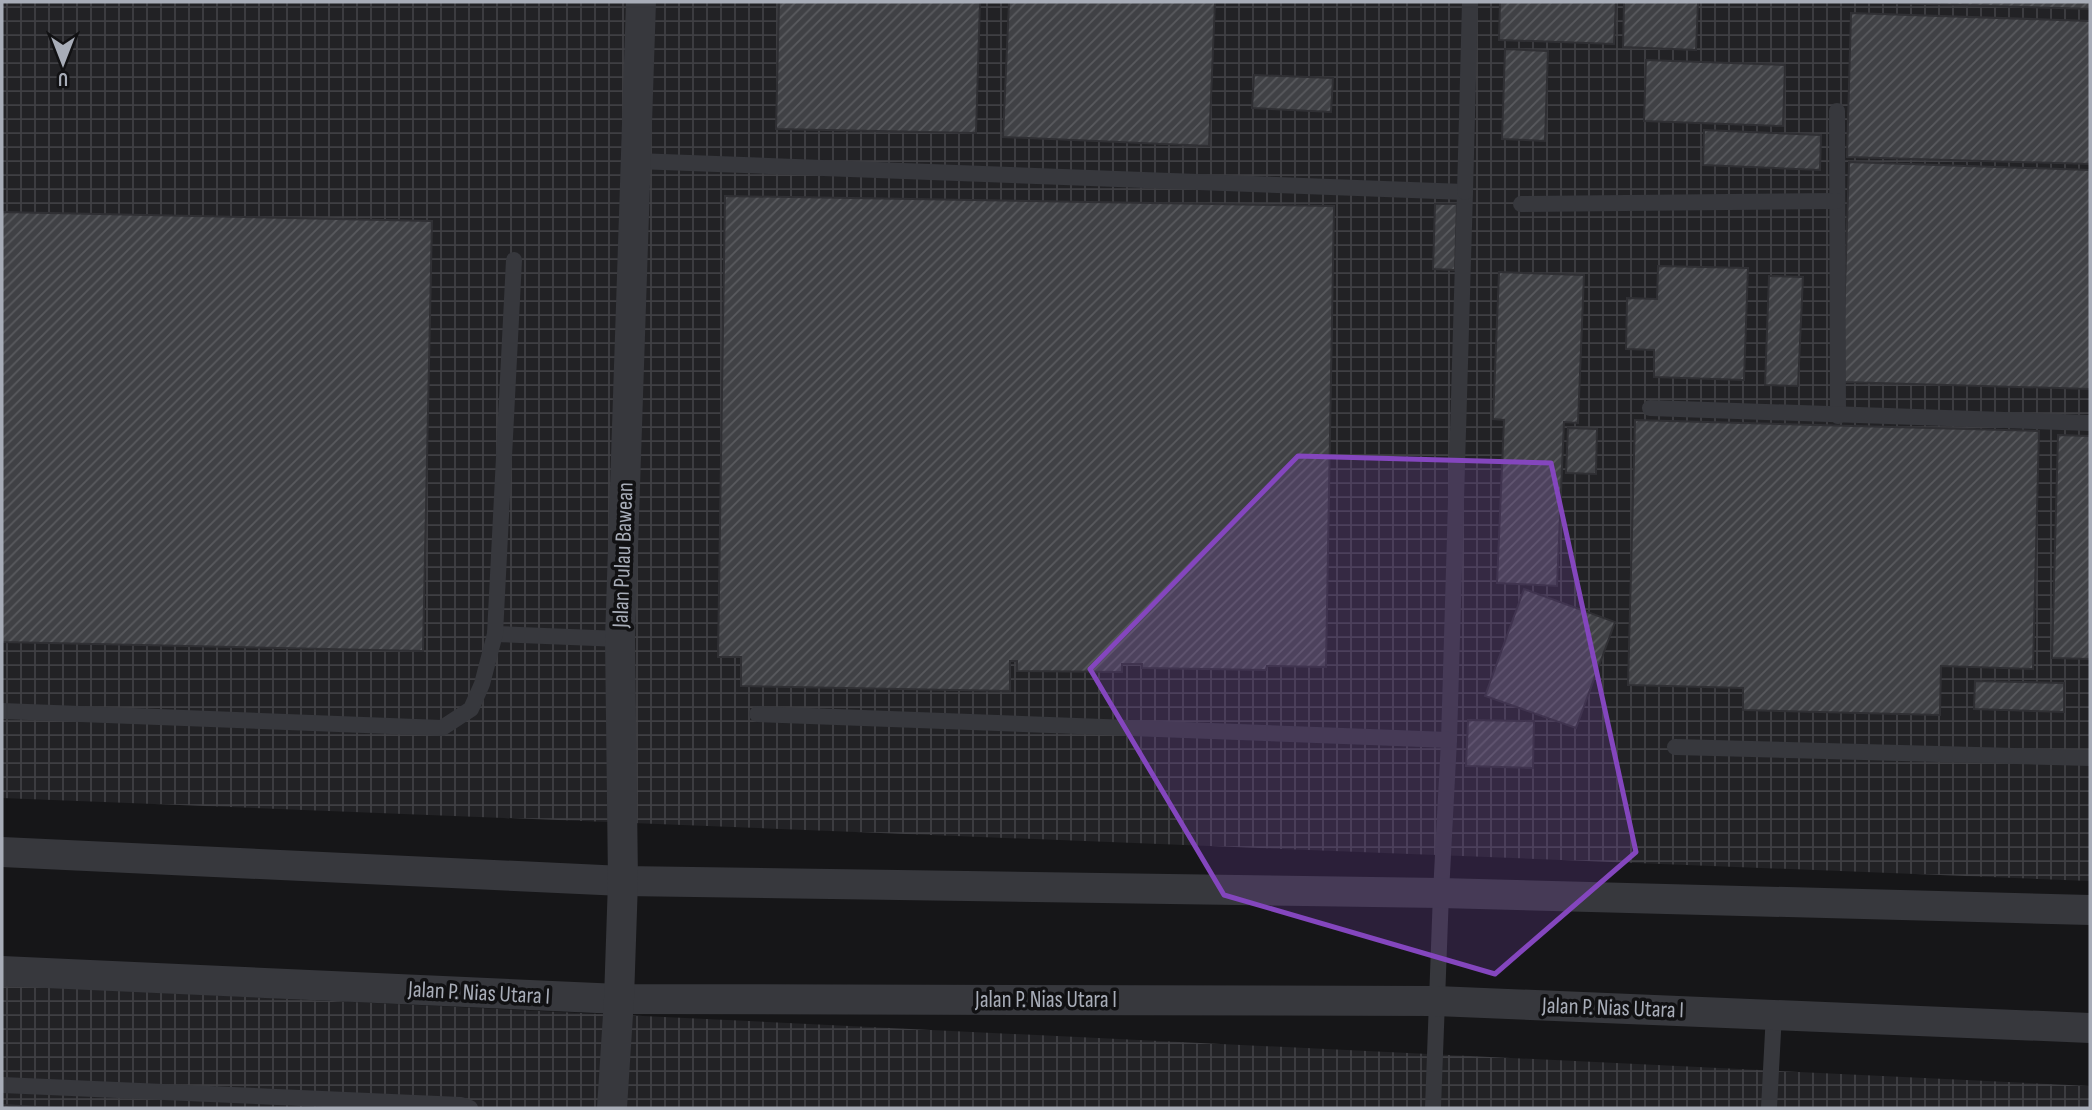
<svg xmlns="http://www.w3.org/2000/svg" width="2092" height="1110" font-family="'Sofia Sans Condensed',sans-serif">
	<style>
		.industrial { fill: url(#industrial-grid) }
		.building { fill: url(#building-hatch); stroke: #303034; stroke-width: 2 }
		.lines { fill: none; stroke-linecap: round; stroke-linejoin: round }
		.service { stroke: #37383d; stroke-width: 16 }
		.minor { stroke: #37383d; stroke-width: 30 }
		.marked { fill: #8446be; fill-opacity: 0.2; stroke: #8446be; stroke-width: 5; stroke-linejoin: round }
		.labels { text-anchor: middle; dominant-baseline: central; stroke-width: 7; stroke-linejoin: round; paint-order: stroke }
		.street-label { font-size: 23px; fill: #a8adb8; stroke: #111113 }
	</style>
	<defs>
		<pattern id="industrial-grid" width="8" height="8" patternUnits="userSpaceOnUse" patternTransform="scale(1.75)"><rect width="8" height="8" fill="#222225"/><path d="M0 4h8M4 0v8" fill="none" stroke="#3f3f43"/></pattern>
		<pattern id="building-hatch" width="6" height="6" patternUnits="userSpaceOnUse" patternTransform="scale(1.75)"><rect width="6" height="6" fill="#404145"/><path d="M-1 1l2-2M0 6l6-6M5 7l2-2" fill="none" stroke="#595a5e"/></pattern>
	</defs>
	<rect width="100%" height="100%" fill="#161618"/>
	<g class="industrial">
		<path d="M2,2H2090V881L2,798Z"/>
		<path d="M2,985L2090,1086V1108H2Z"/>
	</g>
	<g class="building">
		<path d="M779,2H980L976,133L776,129Z"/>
		<path d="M1009,2H1215L1209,146L1003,137Z"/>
		<path d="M1500,2H1616L1614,44L1499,40Z"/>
		<path d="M1624,2H1698L1696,50L1623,47Z"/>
		<path d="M1857,2H2090V9Z"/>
		<path d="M1851,13L2090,21V164L1847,157Z"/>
		<path d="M1505,49L1548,51L1545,141L1502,139Z"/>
		<path d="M1646,60L1785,65L1783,126L1644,121Z"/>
		<path d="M1254,75L1333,78L1331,112L1252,108Z"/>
		<path d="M1704,130L1821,135L1820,170L1703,165Z"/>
		<path d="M1849,162L2090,170V389L1842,382Z"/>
		<path d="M725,196L1334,206L1326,667L1267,666L1266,670L1142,668V664H1122V672L1017,671V661H1010V691L741,686V657H718Z"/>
		<path d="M1435,204H1457L1455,270L1433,269Z"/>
		<path d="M2,212L432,221L423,651L2,642Z"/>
		<path d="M1658,266L1748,268L1744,380L1654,377V350L1626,349L1627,298L1657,299Z"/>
		<path d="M1499,272L1584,275L1578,423L1564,422L1557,586L1497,583L1504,420L1493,419Z"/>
		<path d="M1769,276L1803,277L1798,386L1765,385Z"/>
		<path d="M1635,420L2039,431L2033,669L1941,666L1940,715L1743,710V688L1628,685Z"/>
		<path d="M1568,428L1597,429L1596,474L1566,473Z"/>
		<path d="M2058,435L2090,436V659L2052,658Z"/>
		<path d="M1524,589L1615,622L1576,728L1485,696Z"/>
		<path d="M1975,681L2064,683V712L1974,709Z"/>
		<path d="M1468,720L1534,721L1533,768L1466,766Z"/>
		<path d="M2,1105L57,1108H2Z"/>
	</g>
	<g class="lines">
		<g class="service">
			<path d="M1837,111L1838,416"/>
			<path d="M636,161L1465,192L1449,740L1441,893L1433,1108"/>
			<path d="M1465,192L1470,2"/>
			<path d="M1521,204L1837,201"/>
			<path d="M1650,408L2090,423"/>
			<path d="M495,634L620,639"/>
			<path d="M2,711L442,728L471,709L482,684L495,634L514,260"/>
			<path d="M757,714L1449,740"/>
			<path d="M1675,747L2090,758"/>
			<path d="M2,1085L461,1105L470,1108"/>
			<path d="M1769,1108L1774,1013"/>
		</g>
		<g class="minor">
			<path d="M2,852L623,881L1441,893L2090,910"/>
			<path d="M2,971L619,999L1436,1001L2090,1028"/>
			<path d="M612,1108L619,999L623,881L620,639L641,2"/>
		</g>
	</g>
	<path class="marked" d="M1298,456L1551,463L1636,852L1495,974L1224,895L1090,669Z"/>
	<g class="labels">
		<g class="street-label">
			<text transform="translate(623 555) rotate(-88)">Jalan Pulau Bawean</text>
			<text transform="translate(479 993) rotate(3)">Jalan P. Nias Utara I</text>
			<text x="1046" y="1000">Jalan P. Nias Utara I</text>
			<text transform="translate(1613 1008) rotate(2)">Jalan P. Nias Utara I</text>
		</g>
	</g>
	<rect width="2092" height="1110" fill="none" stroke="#a8adb8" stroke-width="7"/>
	<g transform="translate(63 63) rotate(180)" stroke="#111113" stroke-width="5" paint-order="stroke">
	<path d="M0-5L12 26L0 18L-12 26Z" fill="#a8adb8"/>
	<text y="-10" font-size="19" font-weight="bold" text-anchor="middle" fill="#a8adb8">U</text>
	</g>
</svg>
